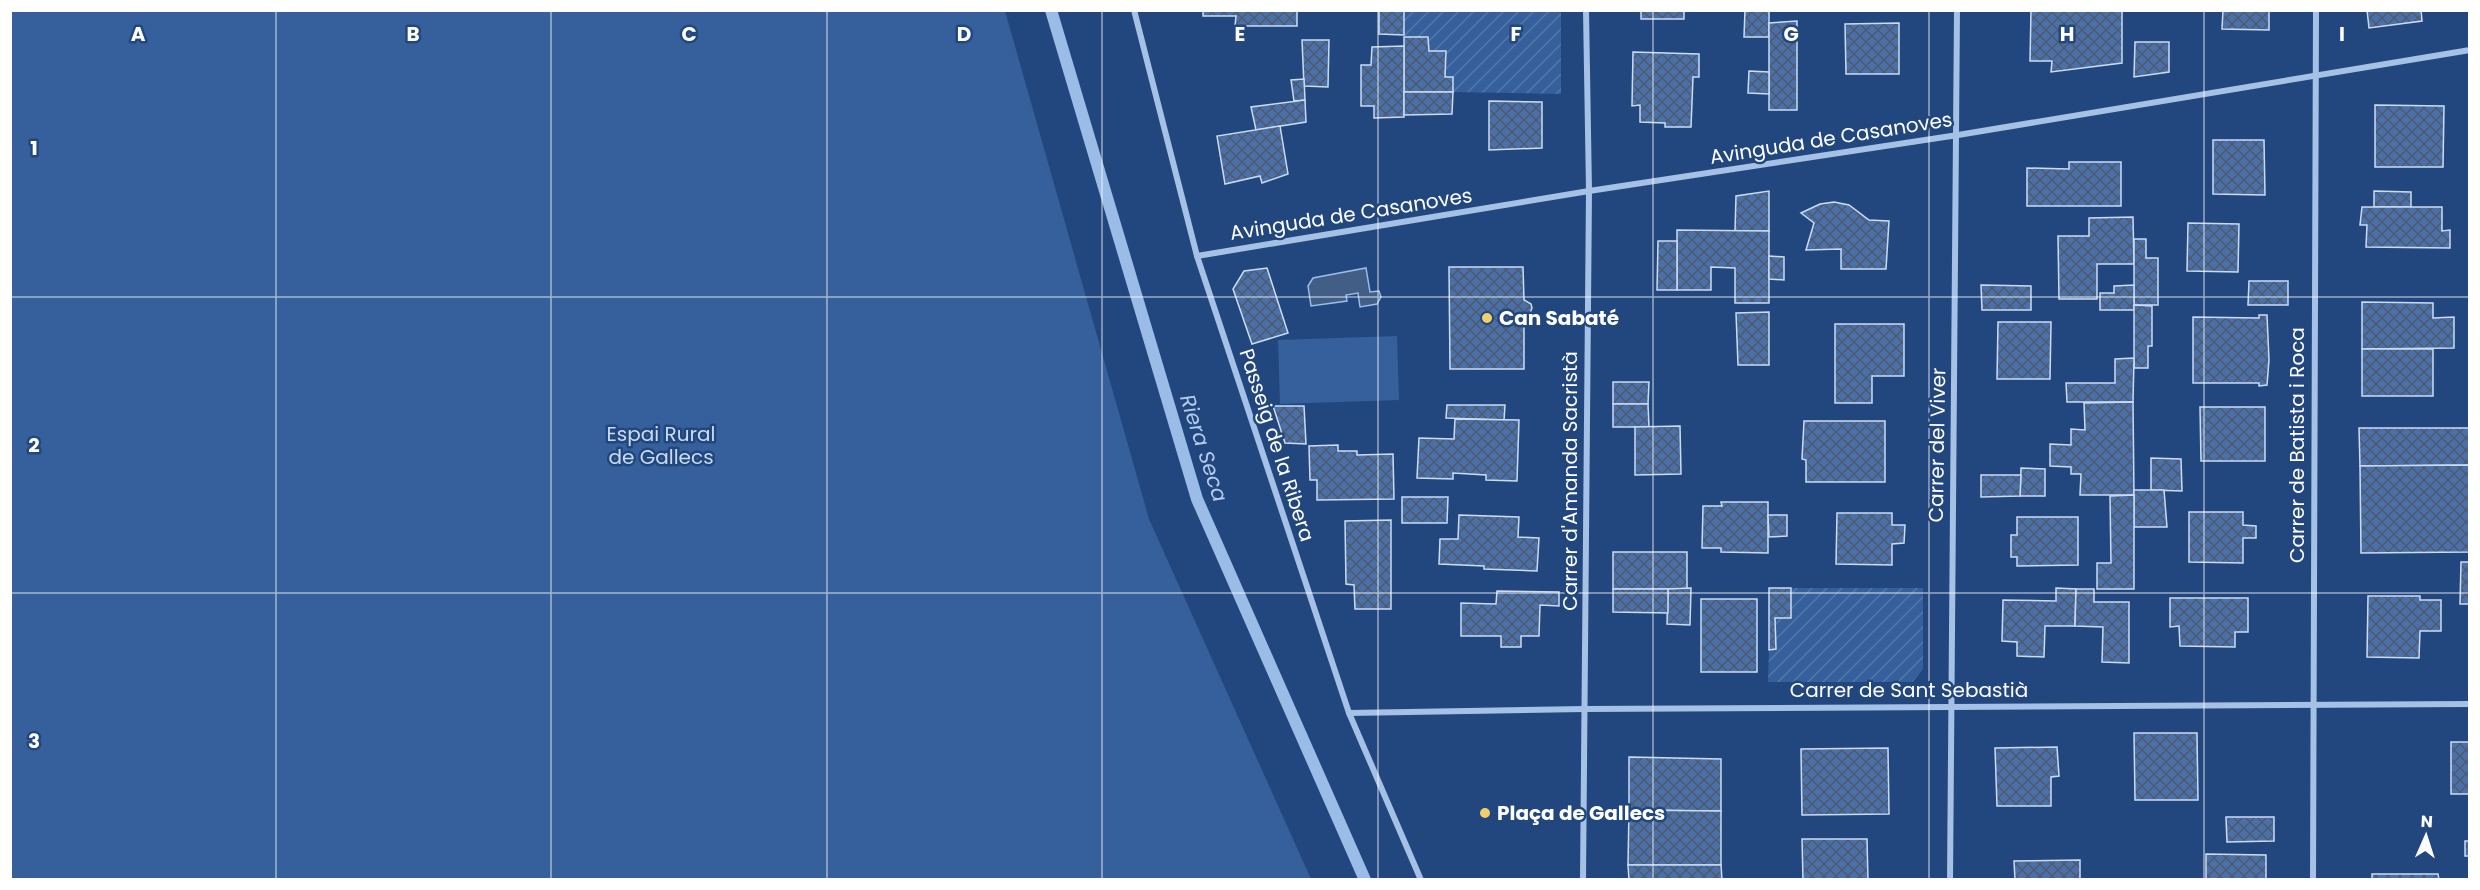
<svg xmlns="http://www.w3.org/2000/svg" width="2480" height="890" font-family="Poppins,sans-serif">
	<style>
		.park { fill: #35609b }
		.garden { fill: url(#garden-furrows) }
		.water { fill: #425e86; stroke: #9abce7; stroke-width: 1.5 }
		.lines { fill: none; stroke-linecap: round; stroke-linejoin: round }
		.stream { stroke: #9abce7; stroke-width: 12 }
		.building { fill: url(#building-cross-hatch); stroke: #cadcf5; stroke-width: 1.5 }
		.minor { stroke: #a6c1e6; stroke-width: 6 }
		.grid { fill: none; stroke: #fff; stroke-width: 1.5; stroke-opacity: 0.55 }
		.poi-dot { fill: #f2cf69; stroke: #22477e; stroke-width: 2 }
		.labels { text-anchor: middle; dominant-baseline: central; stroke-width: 5; stroke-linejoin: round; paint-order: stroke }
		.street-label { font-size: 20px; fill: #fff; stroke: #22477e }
		.poi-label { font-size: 20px; font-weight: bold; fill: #fff; stroke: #22477e; text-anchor: start }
		.park-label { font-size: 20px; fill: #cadcf5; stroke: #22477e }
		.water-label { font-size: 21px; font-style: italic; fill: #b2cbee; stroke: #22477e }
		.grid-label { font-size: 20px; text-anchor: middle; font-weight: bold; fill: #fff; stroke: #22477e; stroke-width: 5; stroke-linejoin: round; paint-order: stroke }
	</style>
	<defs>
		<pattern id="garden-furrows" width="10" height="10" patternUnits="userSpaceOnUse" patternTransform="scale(1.5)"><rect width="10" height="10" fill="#35609b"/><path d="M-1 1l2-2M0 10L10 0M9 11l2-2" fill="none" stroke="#5378aa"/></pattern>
		<pattern id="building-cross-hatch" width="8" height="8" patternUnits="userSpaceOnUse" patternTransform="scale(1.5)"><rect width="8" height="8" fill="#4b70a7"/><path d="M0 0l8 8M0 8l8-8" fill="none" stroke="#4c5a70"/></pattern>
	</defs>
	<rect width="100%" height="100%" fill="#22477e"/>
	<g class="park">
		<path d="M10,11H1005L1149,519L1311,879H11Z"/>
		<path d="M1397,336L1399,400L1280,404L1278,340Z"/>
	</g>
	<g class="garden">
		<path d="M1404,11H1561V94L1453,92V77H1445L1446,51H1429L1428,37H1404Z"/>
		<path d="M1791,588H1923V669L1913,682H1768L1769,650L1776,649L1775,618Z"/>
	</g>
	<path class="water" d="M1366,268L1370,292L1379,291L1381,297L1377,304L1360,307L1358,293L1346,295L1347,301L1311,306L1308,286L1313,278Z"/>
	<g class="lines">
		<path class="stream" d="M1051,10L1197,499L1365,880"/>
	</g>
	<g class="building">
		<path d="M1203,10H1297V26H1235L1236,16H1203Z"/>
		<path d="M1379,10H1404V35L1379,34Z"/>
		<rect x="1641" y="10" width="43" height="9"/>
		<path d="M1745,10H1769V37H1744Z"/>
		<path d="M2031,10H2122V63L2051,72L2052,61H2030Z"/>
		<path d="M2223,10H2269V30L2222,29Z"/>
		<path d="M2367,10H2421L2422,21L2369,28Z"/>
		<path d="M1797,21V110H1769V23Z"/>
		<path d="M1899,23V74H1846L1845,24Z"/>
		<path d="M1404,37H1428L1429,51H1446L1445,77H1453V92H1404Z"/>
		<path d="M1302,40H1329L1328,87L1304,86Z"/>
		<path d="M2135,42H2169V72L2134,77Z"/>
		<path d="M1404,46V117L1374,118V106H1361V65H1371L1372,47Z"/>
		<path d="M1633,52L1699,54V77H1693L1691,127H1665V123L1640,122V105L1632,106Z"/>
		<path d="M1749,71L1769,72V94L1748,93Z"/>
		<path d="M1304,79L1305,100L1294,101L1291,80Z"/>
		<path d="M1404,92H1453L1452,114L1404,115Z"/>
		<path d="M1305,100L1306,122L1256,130L1251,107Z"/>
		<path d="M1489,101L1542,102V148L1489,150Z"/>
		<path d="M2375,105L2444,106L2443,167H2375Z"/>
		<path d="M1280,126L1288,174L1262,183L1260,176L1225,184L1217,136Z"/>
		<path d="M2213,140H2264L2265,195L2213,194Z"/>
		<path d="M2069,162H2121V206H2027V168L2069,169Z"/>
		<path d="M1769,191V231H1735L1736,196Z"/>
		<path d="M2374,191L2411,192V207H2374Z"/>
		<path d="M1834,202L1849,205L1869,220L1889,221L1886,269H1841V249L1806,250L1814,223L1801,213L1820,204Z"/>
		<path d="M2362,207H2442V231L2450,230V248L2366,247L2367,225H2360Z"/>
		<path d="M2133,217L2134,264H2097V299H2059L2058,236H2089V218Z"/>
		<path d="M2188,223L2239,224L2238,272L2187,271Z"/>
		<path d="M1677,230L1769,231V303H1735V268L1711,267V290H1677Z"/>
		<path d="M2134,239H2146V258H2158V305H2134Z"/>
		<path d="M1658,241H1677V290H1657Z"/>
		<path d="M1769,256L1784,257V280L1769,279Z"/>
		<path d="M1449,267H1523L1524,300L1531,304L1532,308L1529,316L1524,319V369H1450Z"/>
		<path d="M1267,268L1288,333L1252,344L1233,289L1244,271Z"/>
		<path d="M2249,281H2288V305H2248Z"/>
		<path d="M1981,285L2031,286V310H1982Z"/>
		<path d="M2134,285V310H2100V293H2114V286Z"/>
		<path d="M2362,302L2433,303V318L2454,317V348L2362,349Z"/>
		<path d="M2134,305L2152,306V346H2148V368H2134Z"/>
		<path d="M1769,312V365H1738L1736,313Z"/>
		<path d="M2259,315H2267L2269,360L2267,385L2259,386V383H2193V317L2259,318Z"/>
		<path d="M1998,322H2051L2050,379H1997Z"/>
		<path d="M1835,324H1904V376H1872V403H1835Z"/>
		<rect x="2362" y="349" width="71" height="47"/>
		<path d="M2134,358L2133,402H2067L2066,383H2115V359Z"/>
		<path d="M1613,382H1649L1648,404H1613Z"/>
		<path d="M2133,402L2134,495H2080L2081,474H2071V467L2050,466V444L2071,445V429L2085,430L2084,403Z"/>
		<path d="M1613,404H1648L1649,427H1613Z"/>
		<path d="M1447,405H1505L1504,420L1446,418Z"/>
		<path d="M1273,406H1304L1306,444L1285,443Z"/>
		<path d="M2200,407H2265V461H2201Z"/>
		<path d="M1455,419L1519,420L1517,481L1486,480V475L1453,473V479L1417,478L1419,438L1454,439Z"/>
		<path d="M1804,421H1885V482H1806V460L1802,459Z"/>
		<path d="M1680,426L1681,474L1635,475V427Z"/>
		<path d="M2359,428H2470V465L2360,466Z"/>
		<path d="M1338,445V451H1357V455L1393,454L1394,499L1317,500V480H1310L1309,446Z"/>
		<path d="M2151,458L2181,459L2182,491L2151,490Z"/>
		<path d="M2470,465V552L2361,553L2360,466Z"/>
		<path d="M2021,468L2045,469V496H2020Z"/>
		<path d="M1981,475H2021L2020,496L1981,497Z"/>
		<path d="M2134,490H2164L2167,527H2134Z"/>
		<path d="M2134,495V589H2097V563H2111L2110,496Z"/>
		<path d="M1402,497H1448L1447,523H1402Z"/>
		<path d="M1721,502H1768V553L1721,552V548H1702L1703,506H1722Z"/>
		<path d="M2189,512H2243V525L2256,526V538H2243V563L2189,562Z"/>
		<path d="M1837,513H1892V525H1905L1904,543L1892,544V565L1836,564Z"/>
		<path d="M1459,515L1519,517L1518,537L1539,538L1537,571L1484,569V566L1439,564L1440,539H1458Z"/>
		<path d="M1768,515H1787V536L1769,537Z"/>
		<path d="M2017,517H2078V565L2017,566V557H2011V535H2017Z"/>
		<path d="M1391,520V609H1355L1354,585L1346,584L1345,521Z"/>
		<rect x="1613" y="552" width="74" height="37"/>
		<path d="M2461,562H2470V604H2460Z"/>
		<path d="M1691,588L1690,625L1667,624L1668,589Z"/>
		<path d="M1769,588H1791V618H1775L1776,649L1769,650Z"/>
		<path d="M2056,588L2076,589L2075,626H2045L2044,657L2017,656V642L2002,641L2003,600L2056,601Z"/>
		<path d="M1613,589H1668V613L1613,612Z"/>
		<path d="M2076,589H2094V602H2129V663L2102,662L2103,627L2075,626Z"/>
		<path d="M1497,591L1559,592V606L1540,605L1539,636H1521V647H1501V636H1461V603L1496,604Z"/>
		<path d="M2368,596H2420V600H2441V631H2420L2419,658L2367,657Z"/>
		<path d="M2170,598H2248V632H2235V647L2180,646L2179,626L2170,627Z"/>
		<rect x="1701" y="599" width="56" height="73"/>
		<path d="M2134,733H2197L2198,800H2135Z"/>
		<rect x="2451" y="742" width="19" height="52"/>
		<path d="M2057,747L2059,776L2051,777V806H1997L1995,748Z"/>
		<path d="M1888,748L1889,814L1802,815L1801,749Z"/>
		<path d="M1629,757L1721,759V811L1629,810Z"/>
		<path d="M1629,810L1721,811V865H1628Z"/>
		<path d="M2226,817H2274V841L2227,842Z"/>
		<path d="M1802,839H1867L1868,880H1803Z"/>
		<rect x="2465" y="841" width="5" height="15"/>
		<path d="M2206,854L2266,855V880H2206Z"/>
		<path d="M2080,860V880H2015L2014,861Z"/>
		<path d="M1628,865H1721L1722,880H1629Z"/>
		<path d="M2372,874H2438L2439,880H2372Z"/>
	</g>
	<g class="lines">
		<g class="minor">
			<path d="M1134,10L1197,256L1349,713L1421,880"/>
			<path d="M1197,256L1589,191L1958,135L2470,50"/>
			<path d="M1349,713L1584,709L2470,704"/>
			<path d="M1583,880L1589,191L1586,10"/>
			<path d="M1950,880L1957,10"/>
			<path d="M2313,880L2316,10"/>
		</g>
	</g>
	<path class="grid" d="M276,10V880M551,10V880M827,10V880M1102,10V880M1378,10V880M1653,10V880M1929,10V880M2204,10V880M10,297H2470M10,593H2470"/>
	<g class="poi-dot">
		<circle cx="1487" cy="318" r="6"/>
		<circle cx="1485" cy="813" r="6"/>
	</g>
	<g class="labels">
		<g class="street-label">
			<text transform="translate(1831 138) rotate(-9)">Avinguda de Casanoves</text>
			<text transform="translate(1351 214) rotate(-9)">Avinguda de Casanoves</text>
			<text transform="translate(1277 445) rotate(72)">Passeig de la Ribera</text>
			<text transform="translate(1937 445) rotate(-89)">Carrer del Viver</text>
			<text transform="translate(2297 445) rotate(-90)">Carrer de Batista i Roca</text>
			<text transform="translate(1570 481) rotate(-90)">Carrer d'Amanda Sacristà</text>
			<text x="1909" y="690">Carrer de Sant Sebastià</text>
		</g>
		<g class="poi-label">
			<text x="1499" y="318">Can Sabaté</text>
			<text x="1497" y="813">Plaça de Gallecs</text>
		</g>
		<g class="park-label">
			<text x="661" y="434">Espai Rural<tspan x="661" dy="23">de Gallecs</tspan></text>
		</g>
		<g class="water-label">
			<text transform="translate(1204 448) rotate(72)">Riera Seca</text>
		</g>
	</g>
	<g class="grid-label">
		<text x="138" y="41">A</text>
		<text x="413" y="41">B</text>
		<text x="689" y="41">C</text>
		<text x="964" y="41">D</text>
		<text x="1240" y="41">E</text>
		<text x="1516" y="41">F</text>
		<text x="1791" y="41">G</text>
		<text x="2067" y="41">H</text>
		<text x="2342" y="41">I</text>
		<text x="34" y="155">1</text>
		<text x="34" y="452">2</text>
		<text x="34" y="748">3</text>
	</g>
	<rect width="2480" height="890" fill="none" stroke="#ffffff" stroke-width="24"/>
	<g transform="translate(2426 836) rotate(3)" stroke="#22477e" stroke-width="4.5" paint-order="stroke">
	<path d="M0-4.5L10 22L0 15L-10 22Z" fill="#ffffff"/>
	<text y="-9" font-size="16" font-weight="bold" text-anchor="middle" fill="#ffffff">N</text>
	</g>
</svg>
